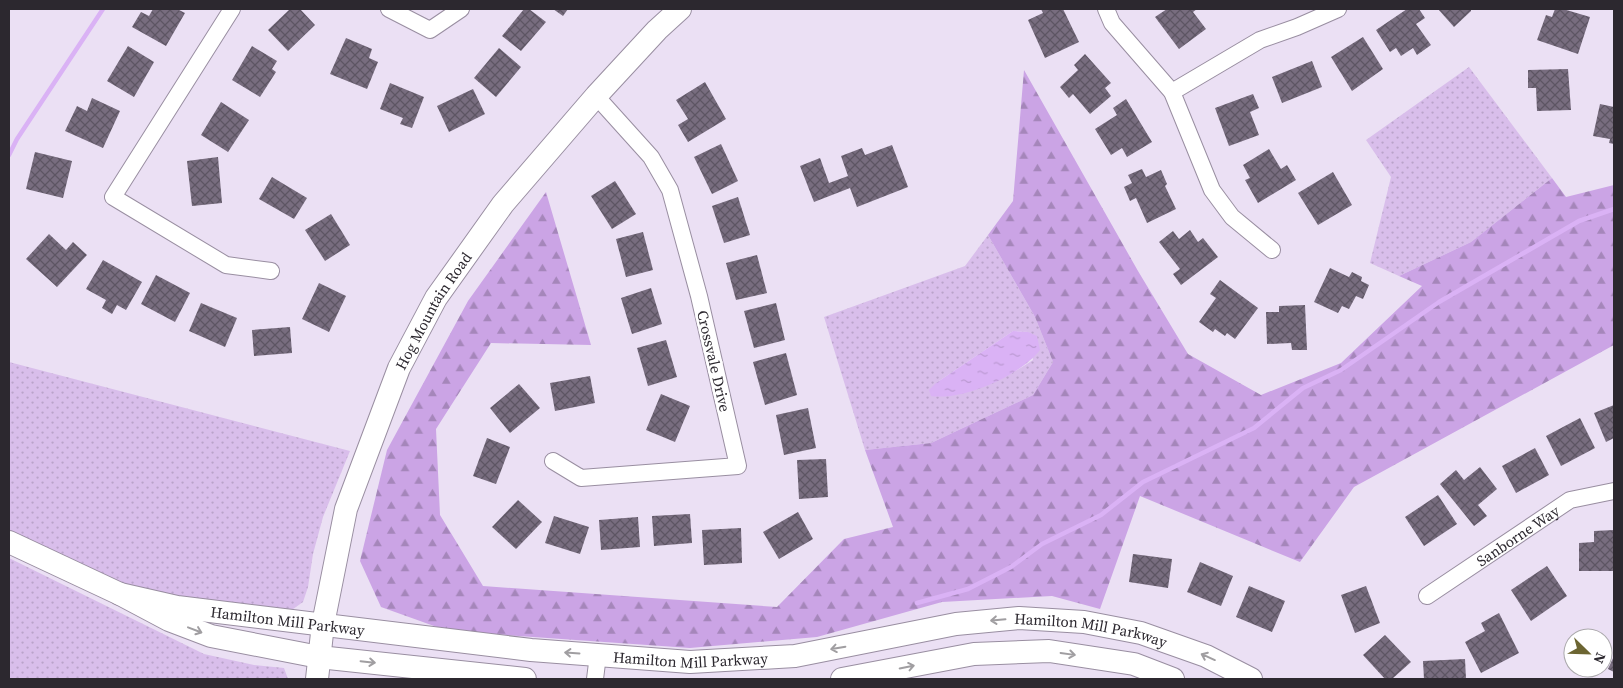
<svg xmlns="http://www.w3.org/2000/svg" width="1623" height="688" font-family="'Source Serif 4',serif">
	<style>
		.grass { fill: url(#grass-dots); fill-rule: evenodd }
		.forest { fill: url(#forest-firs) }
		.water { fill: url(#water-ripples) }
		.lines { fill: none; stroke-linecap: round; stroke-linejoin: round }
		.stream { stroke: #dab2f5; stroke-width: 4.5 }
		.building { fill: url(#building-cross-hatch) }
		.street-casing { stroke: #998ea1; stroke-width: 18 }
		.secondary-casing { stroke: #998ea1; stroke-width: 24 }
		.street { stroke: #fff; stroke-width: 16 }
		.secondary { stroke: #fff; stroke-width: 22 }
		.oneway { stroke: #a09ea1 }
		.labels { text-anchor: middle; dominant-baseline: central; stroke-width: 5; stroke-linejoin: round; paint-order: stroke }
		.street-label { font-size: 15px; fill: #2c282f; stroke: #fff }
	</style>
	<defs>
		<pattern id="grass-dots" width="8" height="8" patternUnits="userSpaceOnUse" patternTransform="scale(1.25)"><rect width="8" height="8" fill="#d9beeb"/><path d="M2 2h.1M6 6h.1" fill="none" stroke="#baa3ca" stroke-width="1.8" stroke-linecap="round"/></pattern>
		<pattern id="forest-firs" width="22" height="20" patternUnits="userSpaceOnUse" patternTransform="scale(1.25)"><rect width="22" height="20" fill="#cba4e5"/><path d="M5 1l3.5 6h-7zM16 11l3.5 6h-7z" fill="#a586ba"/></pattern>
		<pattern id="water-ripples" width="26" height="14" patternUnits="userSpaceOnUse" patternTransform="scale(1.25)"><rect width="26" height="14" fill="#dab2f5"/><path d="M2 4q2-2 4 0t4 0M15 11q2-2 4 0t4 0" fill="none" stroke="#bb99d2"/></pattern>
		<pattern id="building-cross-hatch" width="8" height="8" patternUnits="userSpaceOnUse" patternTransform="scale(1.25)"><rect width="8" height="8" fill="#786d7f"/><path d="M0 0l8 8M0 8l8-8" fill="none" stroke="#5d5563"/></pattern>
	</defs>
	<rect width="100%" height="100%" fill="#ebe0f4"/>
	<g class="grass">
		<path d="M1469,67L1552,178L1471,242L1399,276L1370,263L1391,177L1366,140Z"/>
		<path d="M988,235L1035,317L1053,362L1033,395L931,443L865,450L824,317L965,266ZM1013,331L1028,332L1033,360C1004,380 975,392 941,395L936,383Z"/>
		<path d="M9,362L350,451L323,517L313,554L308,587L303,602L286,614L165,602L9,531Z"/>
		<path d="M9,558L204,654L254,665L284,668L288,679H9Z"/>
	</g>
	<path class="forest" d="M1024,70L1138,271L1188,354L1261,395L1341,363L1422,286L1399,276L1471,242L1552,178L1566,197L1614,185V345L1354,487L1300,562L1140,496L1100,609L1052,596L942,602L817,637L690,648L448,631L381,607L360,561L387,450L468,301L546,192L591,345L491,343L436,429L440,515L483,586L777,607L844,539L893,527L865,450L931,443L1033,395L1053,362L1035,317L988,235L1013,201Z"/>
	<path class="water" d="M1013,331L1028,332L1037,336L1040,350C1021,375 963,401 931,396L929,390L936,383Z"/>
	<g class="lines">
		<g class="stream">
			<path d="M9,155L17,139L103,9"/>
			<path d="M917,603L968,589L1011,567L1042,544L1101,515L1143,482L1254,428L1303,388L1341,370L1439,302L1579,221L1614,209"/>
		</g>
	</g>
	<g class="building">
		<path d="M153,9H177L185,13L166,46L132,27L141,12L149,16Z"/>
		<path d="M290,9H300L315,25L288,51L268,30Z"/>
		<path d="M524,9H529L546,22L521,51L502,36Z"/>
		<path d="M553,9H568L563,16Z"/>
		<path d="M1041,9H1063L1079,42L1045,58L1028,20L1043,13Z"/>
		<path d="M1167,9H1197L1193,12L1206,29L1179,49L1155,17Z"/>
		<path d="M1407,9H1419L1425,18L1416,24L1431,45L1417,55L1413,48L1401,56L1396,48L1390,52L1376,30Z"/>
		<path d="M1438,9H1471V11L1454,27Z"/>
		<path d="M1555,9H1563L1590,17L1578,54L1537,40L1546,15L1552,17Z"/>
		<path d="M1363,37L1383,69L1352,91L1331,57Z"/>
		<path d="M346,38L372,49L369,58L378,62L367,89L330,74Z"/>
		<path d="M128,46L154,62L134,97L107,81Z"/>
		<path d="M252,46L277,61L272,69L276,72L260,97L232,80Z"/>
		<path d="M499,48L521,67L496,97L474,78Z"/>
		<path d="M1085,54L1111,83L1105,88L1111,96L1090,114L1073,94L1069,98L1060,87L1078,70L1074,65Z"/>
		<path d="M1312,61L1322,87L1282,103L1272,77Z"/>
		<path d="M1568,69L1571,110L1537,111L1536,88H1528V70Z"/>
		<path d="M705,82L726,119L688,142L678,125L688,119L676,100Z"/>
		<path d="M390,83L424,97L412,128L400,124L403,118L380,109Z"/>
		<path d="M473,89L485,114L449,132L437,106Z"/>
		<path d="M1253,94L1259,108L1250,112L1259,135L1229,146L1215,108Z"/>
		<path d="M92,98L120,111L103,148L65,131L77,106L87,111Z"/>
		<path d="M1126,99L1152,142L1127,157L1122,148L1111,155L1095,129L1117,115L1113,108Z"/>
		<path d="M221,102L249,120L228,152L201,135Z"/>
		<path d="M1600,104L1614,107V144L1609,143L1610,139L1593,136Z"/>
		<path d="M721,144L738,181L712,194L694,157Z"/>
		<path d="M892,145L908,187L857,207L850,188L814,202L800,166L820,158L829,183L848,176L841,156L862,148L865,155Z"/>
		<path d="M1269,149L1281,169L1287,165L1296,180L1258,203L1245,180L1250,178L1243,165Z"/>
		<path d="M35,152L72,161L63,198L26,189Z"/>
		<path d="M218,157L222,203L192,206L187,161Z"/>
		<path d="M1142,169L1146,177L1161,170L1167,184L1165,186L1176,209L1147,223L1136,198L1130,201L1124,187L1132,183L1128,175Z"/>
		<path d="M1333,172L1352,205L1318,225L1298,193Z"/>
		<path d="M272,177L307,198L294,219L259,199Z"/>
		<path d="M615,181L636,214L612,229L591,196Z"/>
		<path d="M738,197L750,235L724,243L712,206Z"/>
		<path d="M331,214L350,245L325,261L305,230Z"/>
		<path d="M1190,230L1198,242L1203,238L1218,257L1181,285L1173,274L1180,269L1159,242L1173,231L1179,239Z"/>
		<path d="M643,232L653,270L626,277L616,239Z"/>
		<path d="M49,234L66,250L73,242L87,255L57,287L26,259Z"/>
		<path d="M757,255L767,293L736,300L726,263Z"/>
		<path d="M103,260L142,282L126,310L117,305L112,314L102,308L106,300L86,289Z"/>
		<path d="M1330,268L1349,277L1352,272L1362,277L1361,281L1369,285L1363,299L1356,296L1349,309L1342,306L1338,313L1314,302Z"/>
		<path d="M156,275L190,293L175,322L141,304Z"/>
		<path d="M1220,280L1258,308L1235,339L1227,333L1225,336L1215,329L1213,332L1199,322L1216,298L1210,294Z"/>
		<path d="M319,283L346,296L329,332L302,319Z"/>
		<path d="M651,288L662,324L632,334L621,298Z"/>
		<path d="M201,303L237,318L225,347L189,331Z"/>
		<path d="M776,303L785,340L754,348L744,311Z"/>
		<path d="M1305,305L1307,350H1292L1291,343L1267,344L1266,312H1279V306Z"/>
		<path d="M290,327L292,353L254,356L252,330Z"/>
		<path d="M666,340L677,377L648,386L637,348Z"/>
		<path d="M786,353L797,395L765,405L753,362Z"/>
		<path d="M590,376L595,403L555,411L550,383Z"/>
		<path d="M519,384L540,408L510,433L490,408Z"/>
		<path d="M661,394L690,406L675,442L646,430Z"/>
		<path d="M1614,405V438L1606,442L1594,413Z"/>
		<path d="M808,408L816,448L784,455L776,415Z"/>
		<path d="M1580,418L1595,448L1561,466L1546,436Z"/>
		<path d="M487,438L510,447L496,484L473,476Z"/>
		<path d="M1535,448L1549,475L1516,493L1502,466Z"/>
		<path d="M826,459L828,497L799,499L797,460Z"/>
		<path d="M1480,467L1497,489L1478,505L1487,516L1474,526L1440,484L1456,470L1464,480Z"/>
		<path d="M1438,495L1457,524L1424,546L1405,517Z"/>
		<path d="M518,500L542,522L516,549L492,527Z"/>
		<path d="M798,512L813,539L779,559L763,532Z"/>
		<path d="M690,514L692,543L654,546L652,516Z"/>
		<path d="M554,516L589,527L580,554L545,543Z"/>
		<path d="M638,517L640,547L601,550L599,520Z"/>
		<path d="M741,528L742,563L704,565L702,530Z"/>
		<path d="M1614,530V571H1579V543L1594,542V531Z"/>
		<path d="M1133,554L1172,559L1168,588L1129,582Z"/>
		<path d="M1200,562L1233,576L1221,606L1187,592Z"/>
		<path d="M1547,566L1567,596L1531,621L1511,590Z"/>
		<path d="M1249,586L1285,601L1272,632L1236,617Z"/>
		<path d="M1366,586L1380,623L1355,633L1341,595Z"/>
		<path d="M1499,613L1519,653L1481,673L1465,642L1485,631L1481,623Z"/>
		<path d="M1385,635L1411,662L1392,679H1385L1363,655Z"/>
		<path d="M1614,656V672L1608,669Z"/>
		<path d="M1465,659L1466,679H1424L1423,661Z"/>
	</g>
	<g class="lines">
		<defs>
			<g id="street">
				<path d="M232,9L113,197L226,265L271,271"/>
				<path d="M389,9L430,30L461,9"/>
				<path d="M1106,9L1112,23L1172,92L1212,190L1232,217L1272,250"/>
				<path d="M1172,92L1260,40L1297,27L1338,9"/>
				<path d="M553,461L581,478L738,466L699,296L670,190L651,157L596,96"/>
				<path id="s1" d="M1427,596L1570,500L1614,491"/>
				<path d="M595,679L598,655"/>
			</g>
			<g id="secondary">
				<path d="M9,542L120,594L169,620L211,636L319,657L525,679"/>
				<path id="s2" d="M120,594L177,607L531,650L690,662L795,656L956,624L1019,618L1084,622L1141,633L1206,656L1251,679"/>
				<path id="s3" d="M317,679L323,624L346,509L399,368L436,298L503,204L596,96L657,30L680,9"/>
				<path d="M842,679L974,654L1049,651L1134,664L1173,679"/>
			</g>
		</defs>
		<use href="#street" class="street-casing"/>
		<use href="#secondary" class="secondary-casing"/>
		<use href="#street" class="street"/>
		<use href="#secondary" class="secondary"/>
	</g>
	<defs><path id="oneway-shaft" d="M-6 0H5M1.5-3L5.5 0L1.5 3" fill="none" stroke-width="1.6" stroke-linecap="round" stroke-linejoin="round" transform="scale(1.25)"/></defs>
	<g class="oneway">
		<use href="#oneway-shaft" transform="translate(998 620) rotate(175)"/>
		<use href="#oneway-shaft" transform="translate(195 630) rotate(21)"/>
		<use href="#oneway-shaft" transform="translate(838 648) rotate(170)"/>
		<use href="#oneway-shaft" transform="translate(572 653) rotate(-176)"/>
		<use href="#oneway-shaft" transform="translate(1068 654) rotate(8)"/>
		<use href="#oneway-shaft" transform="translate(1208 657) rotate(-156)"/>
		<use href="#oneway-shaft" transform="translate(368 662) rotate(6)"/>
		<use href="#oneway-shaft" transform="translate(907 667) rotate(-11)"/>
	</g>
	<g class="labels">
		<g class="street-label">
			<text stroke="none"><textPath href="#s3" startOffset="390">Hog Mountain Road</textPath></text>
			<text transform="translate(714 361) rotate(77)">Crossvale Drive</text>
			<text stroke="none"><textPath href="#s1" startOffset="109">Sanborne Way</textPath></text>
			<text stroke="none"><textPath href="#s2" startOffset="170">Hamilton Mill Parkway</textPath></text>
			<text stroke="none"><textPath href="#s2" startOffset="980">Hamilton Mill Parkway</textPath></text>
			<text stroke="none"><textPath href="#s2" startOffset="575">Hamilton Mill Parkway</textPath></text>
		</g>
	</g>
	<rect width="1623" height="688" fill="none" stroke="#2c282f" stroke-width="20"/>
	<g transform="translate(1588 653) rotate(113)"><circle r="24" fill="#ffffff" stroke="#aba9ac"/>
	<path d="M0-4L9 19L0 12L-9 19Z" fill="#6c6532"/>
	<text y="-8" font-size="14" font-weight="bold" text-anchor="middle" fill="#2c282f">N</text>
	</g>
</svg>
